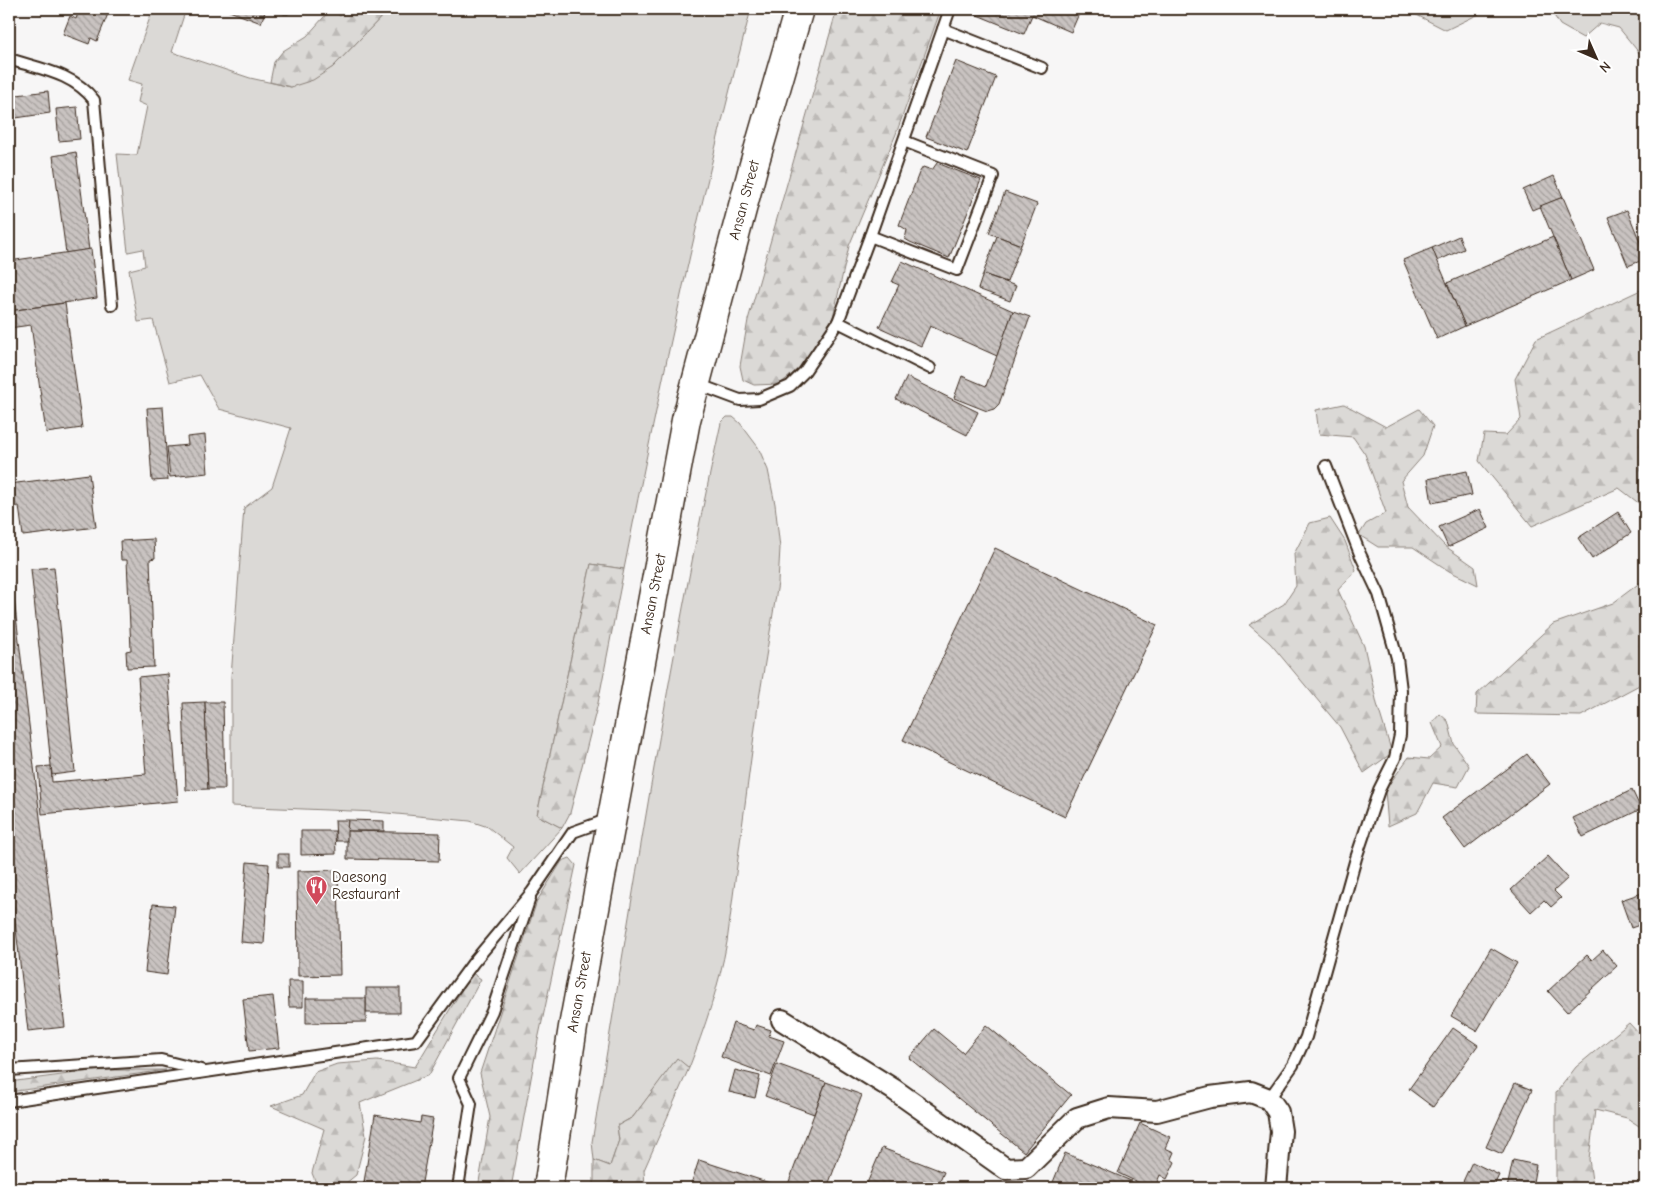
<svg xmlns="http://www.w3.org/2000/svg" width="1654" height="1197" font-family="'Comic Neue',sans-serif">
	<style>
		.grass { fill: #dbd9d6; stroke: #8b827a }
		.forest { fill: url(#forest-firs); stroke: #8b827a }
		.building { fill: url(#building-back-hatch); stroke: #3b2a1e }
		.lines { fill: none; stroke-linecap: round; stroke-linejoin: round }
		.service-casing { stroke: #3b2a1e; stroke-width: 14 }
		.minor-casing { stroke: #3b2a1e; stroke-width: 24 }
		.primary-casing { stroke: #3b2a1e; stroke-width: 31 }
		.service { stroke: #fff; stroke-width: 10 }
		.minor { stroke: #fff; stroke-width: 20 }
		.primary { stroke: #fff; stroke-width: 28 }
		.labels { text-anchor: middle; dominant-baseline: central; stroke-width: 4.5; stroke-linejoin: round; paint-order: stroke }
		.street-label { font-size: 15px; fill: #3b2a1e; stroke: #fff }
		.poi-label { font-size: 15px; fill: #3b2a1e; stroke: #fff; text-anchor: start }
	</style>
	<defs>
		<pattern id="forest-firs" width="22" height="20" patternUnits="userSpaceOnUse" patternTransform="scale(1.25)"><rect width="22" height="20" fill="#dbd9d6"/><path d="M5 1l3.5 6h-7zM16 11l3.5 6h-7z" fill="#bdbab7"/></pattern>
		<pattern id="building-back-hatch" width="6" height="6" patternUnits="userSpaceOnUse" patternTransform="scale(1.25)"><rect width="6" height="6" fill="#c9c3c1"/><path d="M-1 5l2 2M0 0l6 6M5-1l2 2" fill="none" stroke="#a49f9c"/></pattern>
	</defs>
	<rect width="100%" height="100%" fill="#f7f6f6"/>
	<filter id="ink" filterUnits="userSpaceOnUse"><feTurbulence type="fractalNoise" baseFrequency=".02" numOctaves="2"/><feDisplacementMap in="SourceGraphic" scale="10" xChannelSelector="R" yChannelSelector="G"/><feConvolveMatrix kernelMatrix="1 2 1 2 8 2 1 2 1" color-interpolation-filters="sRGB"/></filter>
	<g filter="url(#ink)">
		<g class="grass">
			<path d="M153,9H186L172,52L250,78L291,87L333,67L389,9H751C701,194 661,381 624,569L591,564L537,815L562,828L520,874L507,858L513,847L488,827L470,821L376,812L231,806V677L244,508L272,487L291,428L219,409L200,375L170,382L153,320L138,322L129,270L145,266L143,249L128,252L117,154L137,155L147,106L138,102L142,84L128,80Z"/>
			<path d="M1405,9H1480L1479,14L1446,30Z"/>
			<path d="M1550,9H1635L1645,15V60L1619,28L1600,23L1583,38L1560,25Z"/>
			<path d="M727,417H733L740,423L758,447L768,470L775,504L780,548L778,583L758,705L727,942C719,986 705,1027 689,1068L677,1059L633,1117L617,1126L619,1140L610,1166L594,1160L592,1142C632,902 668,661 721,423Z"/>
		</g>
		<g class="forest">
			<path d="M331,9L340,16L348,9H389L333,67L313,80L291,87L270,82L274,62L283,51L307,36Z"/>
			<path d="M837,9H941L896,134L849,246L833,317L803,365L780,384L754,385L743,380L740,366L748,320Z"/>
			<path d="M1645,288V508L1619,488L1532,526L1479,461L1484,434L1506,435L1521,419L1515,379L1536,339Z"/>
			<path d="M1344,404L1386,427L1419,409L1433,426L1423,456L1401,481L1408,507L1445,546L1475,567L1478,585L1449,571L1413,547H1378L1359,535L1366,524L1386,513L1365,454L1353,437L1319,434L1316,410Z"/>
			<path d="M1330,518L1345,541L1356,570L1338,590L1364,646L1377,704L1392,753L1364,773L1340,727L1270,643L1249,625L1284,604L1296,586L1294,554L1310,523Z"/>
			<path d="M591,564L624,569L598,703L570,813L562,828L537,815Z"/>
			<path d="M1645,579V682L1581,716L1476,714L1477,694L1553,624L1613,603Z"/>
			<path d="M1440,714L1448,721L1454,744L1469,766L1458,787L1433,783L1417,813L1388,826L1385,790L1409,757L1429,759L1442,747L1432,723Z"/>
			<path d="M570,858L576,865L538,1040L511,1188H478L490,1117L480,1073L537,901L562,861Z"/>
			<path d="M472,973L481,979L429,1075L360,1103L366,1136L356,1175L340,1188H318L312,1173L324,1129L271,1106L302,1095L315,1072L337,1064L377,1061L415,1067Z"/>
			<path d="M1629,1023L1641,1036L1645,1034V1130L1627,1118L1595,1110L1589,1159L1593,1188H1556V1093L1576,1067Z"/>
			<path d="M677,1058L689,1068L644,1170L645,1188H594V1160L610,1166L619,1140L617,1126L633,1117Z"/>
			<path d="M99,1070H166L9,1092V1082Z"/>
		</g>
		<g class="building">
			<path d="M76,9H110L97,41L91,38L89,44L63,34L70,16L76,19L79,10Z"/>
			<path d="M224,9H266L261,23Z"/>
			<path d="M270,9H293V10L288,14H284Z"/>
			<path d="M971,9H1081L1071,32L1032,15L1024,34L970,12Z"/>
			<path d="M956,61L996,77L967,153L926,137Z"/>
			<path d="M48,91L50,113L9,119V96Z"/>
			<path d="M77,107L80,139L59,141L56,109Z"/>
			<path d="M76,152L89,250L66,253L53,156Z"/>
			<path d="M937,163L981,180L949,258L910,242L905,239L907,230L899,225L919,173L923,167L932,170Z"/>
			<path d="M1554,176L1563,197L1532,210L1523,190Z"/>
			<path d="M1005,192L1037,204L1021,245L989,233Z"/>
			<path d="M1563,197L1594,270L1571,280L1540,206Z"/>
			<path d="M9,205L13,251L9,252Z"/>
			<path d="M1627,210L1645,254V259L1628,266L1608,217Z"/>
			<path d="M997,236L1021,245L1007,282L983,274Z"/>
			<path d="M1459,236L1464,249L1437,261L1432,248Z"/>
			<path d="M1553,237L1571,280L1465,326L1447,283Z"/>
			<path d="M1432,248L1465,326L1437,339L1403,260Z"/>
			<path d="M91,249L97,298L9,311V261Z"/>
			<path d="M902,261L1013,311L997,356L930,326L921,346L879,327L899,285L892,282Z"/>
			<path d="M983,274L1016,286L1010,301L978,289Z"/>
			<path d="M65,303L82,428L46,433L31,325L9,328V311Z"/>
			<path d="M1013,311L1030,317L999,404L994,409L987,411L954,398L962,376L986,386Z"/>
			<path d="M907,377L978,412L967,435L896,399Z"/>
			<path d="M163,407L168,480L152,481L147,408Z"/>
			<path d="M205,435L208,473L170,477L167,447L188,445L187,437Z"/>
			<path d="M1467,471L1472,495L1432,503L1428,479Z"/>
			<path d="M89,474L96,527L23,536L19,506L9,507V484Z"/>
			<path d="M1480,509L1489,528L1448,547L1439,527Z"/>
			<path d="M1618,512L1631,533L1592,559L1578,538Z"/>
			<path d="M154,539L155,558L150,559L154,667L127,668L126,651L131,650L127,560H121L120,541Z"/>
			<path d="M995,548L1157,625L1065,817L903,740Z"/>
			<path d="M54,567L75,772L52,775L31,569Z"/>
			<path d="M9,582H12L65,1027L28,1031L9,870Z"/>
			<path d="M168,674L178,801L42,814L38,767L51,766L52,782L146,774L138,677Z"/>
			<path d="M205,702L208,789L186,790L183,703Z"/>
			<path d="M205,702H223L225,789H208Z"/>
			<path d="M1527,754L1550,784L1465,849L1442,818Z"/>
			<path d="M1632,790L1641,809L1583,837L1573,818Z"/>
			<path d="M335,820H348L347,841H336Z"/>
			<path d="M348,820L384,821V831H347Z"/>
			<path d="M301,831H335L336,854L301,855Z"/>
			<path d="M347,831L440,833L439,861L347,859Z"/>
			<rect x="278" y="854" width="11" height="13"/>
			<path d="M1548,856L1568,878L1554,891L1561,898L1551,907L1544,900L1531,912L1511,890Z"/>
			<path d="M247,862L269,864L264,944L241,942Z"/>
			<path d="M338,870L340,975L298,976L297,871Z"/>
			<path d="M1645,892V923L1631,928L1621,900Z"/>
			<path d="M153,904L175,906L167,975L145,972Z"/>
			<path d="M1491,948L1517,963L1477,1031L1451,1016Z"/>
			<path d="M1603,950L1617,966L1567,1012L1548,991L1587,955L1592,960Z"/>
			<path d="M288,981H303V1007H289Z"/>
			<rect x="366" y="988" width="34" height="25"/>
			<path d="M273,996L279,1048L249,1051L243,999Z"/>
			<path d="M306,998H366V1022L306,1023Z"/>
			<path d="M733,1023L754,1030L756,1025L771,1030L769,1036L784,1041L771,1076L721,1057Z"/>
			<path d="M986,1025L1071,1095L1024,1152L909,1058L934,1029L963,1053Z"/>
			<path d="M1453,1028L1478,1045L1433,1107L1409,1089Z"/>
			<path d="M777,1064L826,1082L814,1114L765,1096Z"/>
			<path d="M735,1070L760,1076L755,1098L729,1092Z"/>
			<path d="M826,1082L862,1095L827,1188H792L787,1187Z"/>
			<path d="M1515,1083L1532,1090L1502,1154L1486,1147Z"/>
			<path d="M375,1115L420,1123L421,1117L433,1119L421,1188H363Z"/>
			<path d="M1140,1123L1170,1137L1165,1148L1174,1152L1171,1159L1175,1162L1167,1179L1160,1175L1155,1187L1149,1185L1148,1187L1118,1173Z"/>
			<path d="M882,1148L944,1172L937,1188H865Z"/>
			<path d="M1065,1153L1131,1181L1129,1188L1051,1187Z"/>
			<path d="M699,1160L785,1188L690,1187Z"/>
			<path d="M1513,1160L1536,1165L1532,1188H1507Z"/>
			<path d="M1472,1162L1499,1175L1493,1188H1460Z"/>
		</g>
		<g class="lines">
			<defs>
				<g id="service">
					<path d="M943,29L1042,68"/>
					<path d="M9,59C40,69 73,73 94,100L112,305"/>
					<path d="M870,236L957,270L993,176L904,141"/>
					<path d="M838,322L930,368"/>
					<path d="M697,384L740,400L759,399L790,386L804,372L838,322L870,236L950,9"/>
					<path d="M9,1070L161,1060L201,1070"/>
					<path d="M1269,1099L1293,1065L1306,1037L1356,858L1379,790L1395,758L1400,735L1401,690L1397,658L1379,594L1360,554L1326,466"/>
					<path d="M9,1101L416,1041L473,963L532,892L573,832L609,819"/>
					<path d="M458,1188L471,1104L459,1078L492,1011L530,898"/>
				</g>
				<path id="minor" d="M782,1020L893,1089L1006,1169L1026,1168L1077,1118L1109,1108L1157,1111L1210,1097L1251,1092L1269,1099L1278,1112L1281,1131L1276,1188"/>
				<path id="primary" d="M548,1188L573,1027L686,420L753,168L799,9"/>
			</defs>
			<use href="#service" class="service-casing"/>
			<use href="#minor" class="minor-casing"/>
			<use href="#primary" class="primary-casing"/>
			<use href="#service" class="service"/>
			<use href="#minor" class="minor"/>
			<use href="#primary" class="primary"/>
		</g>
	</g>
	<defs>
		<symbol id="restaurant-pin" viewBox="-11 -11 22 30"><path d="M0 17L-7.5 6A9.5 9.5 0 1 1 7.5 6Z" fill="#d1495b" stroke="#fff"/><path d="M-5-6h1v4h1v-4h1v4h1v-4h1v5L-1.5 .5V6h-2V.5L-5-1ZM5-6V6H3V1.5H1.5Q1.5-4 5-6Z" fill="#fff"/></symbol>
	</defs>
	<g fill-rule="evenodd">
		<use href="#restaurant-pin" x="304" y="874" width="25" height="34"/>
	</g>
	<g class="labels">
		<g class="street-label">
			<text transform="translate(744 200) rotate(-75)">Ansan Street</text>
			<text transform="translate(653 594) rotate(-79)">Ansan Street</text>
			<text transform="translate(579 992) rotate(-80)">Ansan Street</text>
		</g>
		<g class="poi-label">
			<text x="332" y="877">Daesong<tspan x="332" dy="17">Restaurant</tspan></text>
		</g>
	</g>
	<rect width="1654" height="1197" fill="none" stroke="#fff" stroke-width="30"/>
	<rect x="15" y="15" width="1624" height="1167" fill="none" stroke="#3b2a1e" stroke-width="2" filter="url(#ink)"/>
	<g transform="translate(1596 58) rotate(135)" stroke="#ffffff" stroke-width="4" paint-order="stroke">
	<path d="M0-4L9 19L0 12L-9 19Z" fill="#3b2a1e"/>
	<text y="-8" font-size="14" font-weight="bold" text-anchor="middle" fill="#3b2a1e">N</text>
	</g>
</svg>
